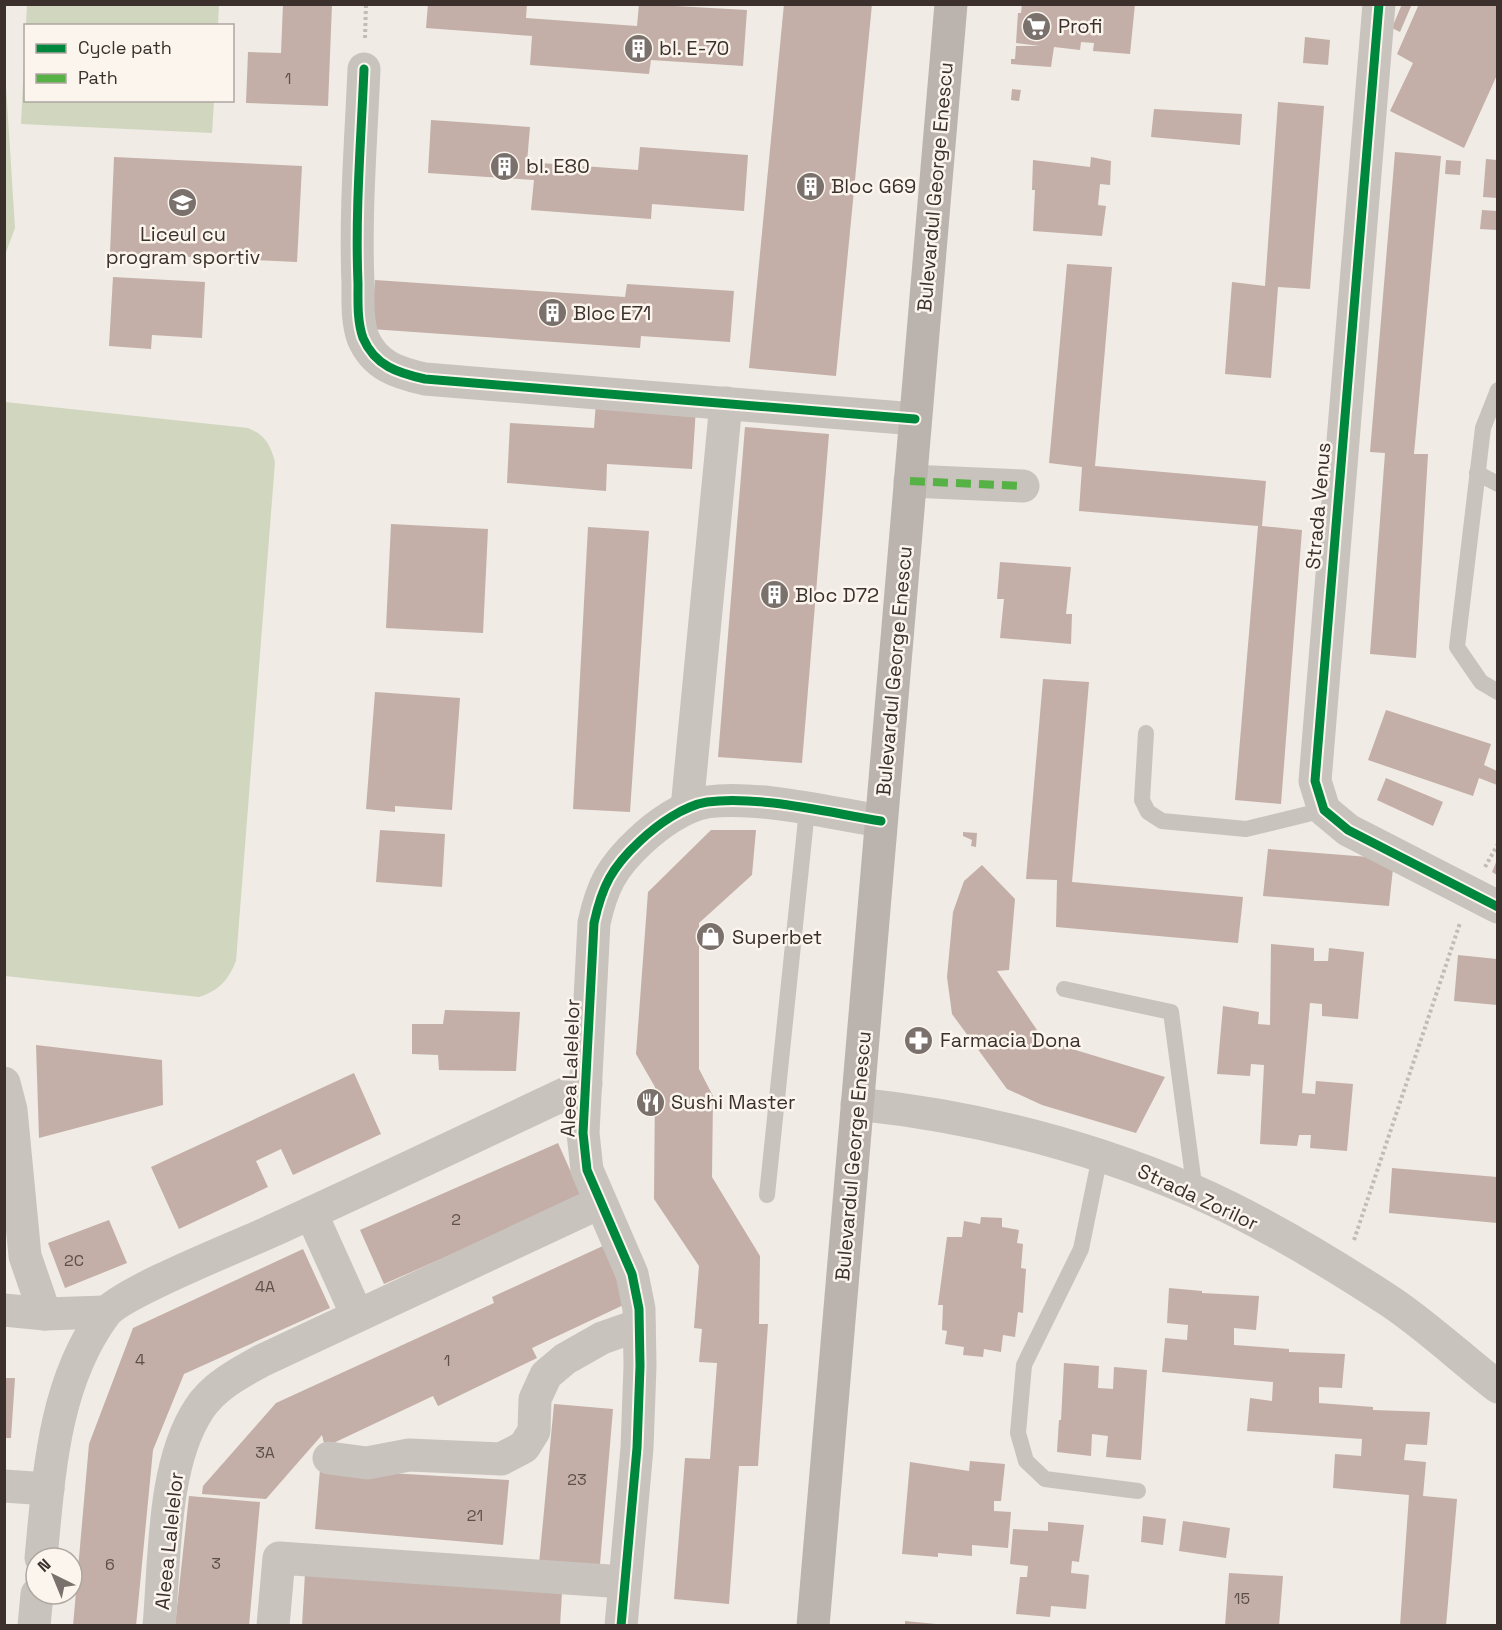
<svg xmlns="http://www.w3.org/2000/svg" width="1502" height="1630" font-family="'Space Grotesk',sans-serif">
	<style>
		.green { fill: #d1d6bf }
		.building { fill: #c3afa7 }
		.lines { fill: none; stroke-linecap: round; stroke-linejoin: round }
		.path { stroke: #c2bbb6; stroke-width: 4; stroke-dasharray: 3 3; stroke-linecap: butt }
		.service { stroke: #c9c3be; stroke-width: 16 }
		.minor { stroke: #c9c3be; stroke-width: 33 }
		.secondary { stroke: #bab3ae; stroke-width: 33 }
		.quiet { stroke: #57b246; stroke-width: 8; stroke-dasharray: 15 8; stroke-linecap: butt }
		.cycleway-casing { stroke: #fbf5ee; stroke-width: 13 }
		.cycleway { stroke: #00873e; stroke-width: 9 }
		.labels { text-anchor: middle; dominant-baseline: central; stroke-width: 5; stroke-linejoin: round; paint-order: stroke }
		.number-label { font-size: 16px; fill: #5d504a }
		.poi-label { font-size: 20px; fill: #3b302b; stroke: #fbf5ee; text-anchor: start }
		.street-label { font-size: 20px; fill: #3b302b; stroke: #fbf5ee }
	</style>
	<rect width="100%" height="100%" fill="#f0ebe5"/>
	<g class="green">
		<path d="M27,5H219L218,25H26Z"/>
		<path d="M25,42L26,100L214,101L212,133L21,124Z"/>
		<path d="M4,55L15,228L5,255H4Z"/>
		<path d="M5,402L248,428C265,435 270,444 275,462L236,961C228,980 220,990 199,997L5,976Z"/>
	</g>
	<g class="building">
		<path d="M283,4H332L328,106L246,103L248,52L281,53Z"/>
		<path d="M428,4H527L526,18L637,26L639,4L747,10L743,66L651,60L649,74L530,65L532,36L426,28Z"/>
		<path d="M784,4H872L836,376L749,368Z"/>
		<path d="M1022,4H1135L1130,54L1093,51L1094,43L1081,42L1080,50L1054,47L1051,67L1011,64V59H1015L1016,46H1040L1016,43L1018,13H1021Z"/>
		<path d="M1402,4H1412L1400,32L1392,28Z"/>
		<path d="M1419,4H1497V75L1464,148L1390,111L1413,63L1397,54Z"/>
		<path d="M1305,37L1330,40L1328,65L1303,63Z"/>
		<path d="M1012,89L1021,90L1019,101L1011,100Z"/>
		<path d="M1278,102L1324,106L1310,289L1278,287L1271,378L1225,374L1232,282L1265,286Z"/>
		<path d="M1154,109L1242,114L1240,145L1151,137Z"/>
		<path d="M431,120L530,127L527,162L638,170L640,147L748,155L744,211L652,204L651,219L531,210L534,180L428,173Z"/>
		<path d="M1395,152L1441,156L1414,454H1428L1416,658L1370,654L1385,453L1370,452Z"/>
		<path d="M114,157L302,166L297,262L110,253Z"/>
		<path d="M1091,157L1111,161L1110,185L1100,184L1098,205L1106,206L1102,236L1033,231L1035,190H1032L1033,160L1090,167Z"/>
		<path d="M1486,159L1497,160V198L1483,197Z"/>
		<path d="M1446,160L1461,161L1460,175L1445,174Z"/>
		<path d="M1482,210L1497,211V230L1480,229Z"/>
		<path d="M1067,264L1112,267L1095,466L1266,481L1262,526L1302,530L1281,804L1235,800L1258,526L1079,511L1082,467L1049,463Z"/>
		<path d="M113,277L205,282L202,338L152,335L151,349L109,346Z"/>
		<path d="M375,280L625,297L627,284L734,291L730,342L641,336L640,348L371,329Z"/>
		<path d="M596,402L696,408L692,469L607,464L606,491L507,483L510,423L594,428Z"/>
		<path d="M745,427L829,434L802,763L718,757Z"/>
		<path d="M391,524L488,529L483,633L386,628Z"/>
		<path d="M588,527L649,531L630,812L573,809Z"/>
		<path d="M1000,562L1071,567L1066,614H1072L1071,644L1000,638L1004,599H997Z"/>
		<path d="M1043,679L1089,682L1072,882L1243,897L1238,943L1056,927L1057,880L1026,879Z"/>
		<path d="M375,692L460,698L452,810L395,806V812L366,809Z"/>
		<path d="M1386,710L1491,744L1484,765L1497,771V785L1479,778L1473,796L1368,760Z"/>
		<path d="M1386,778L1443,802L1433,826L1377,800Z"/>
		<path d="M380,830L445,834L442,887L376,882Z"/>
		<path d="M711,830H756L752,875L699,923V1069L713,1096L712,1177L760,1256L759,1324H768L758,1466H739L729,1604L674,1599L685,1458L710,1459L717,1363L699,1362L702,1329L694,1328L699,1266L654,1199L655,1087L636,1054L648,892Z"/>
		<path d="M963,832L977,833L976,847L971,846L972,840L963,836Z"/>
		<path d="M1268,849L1394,859L1389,906L1263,896Z"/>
		<path d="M1497,860V875L1492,872Z"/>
		<path d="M982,865L1015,899L1009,970L997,971L1037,1030L1029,1036L1165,1077L1136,1133L1042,1105L1007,1089L952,1014L947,977L953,912L964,881Z"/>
		<path d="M1271,944L1314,948V961H1328L1329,948L1364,952L1358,1019L1322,1016V1004L1310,1003L1302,1093L1315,1094L1316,1081L1353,1084L1347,1151L1310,1148L1311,1135H1299L1297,1146L1260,1144L1264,1065L1251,1064L1250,1076L1217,1074L1223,1006L1259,1012L1258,1024L1270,1025Z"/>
		<path d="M1458,955L1497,959V1005L1454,1001Z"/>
		<path d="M445,1010L520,1012L516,1071L439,1070L438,1055L412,1054V1024H443Z"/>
		<path d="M36,1045L162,1060L163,1105L39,1138Z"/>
		<path d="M354,1073L381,1134L293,1175L281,1149L256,1161L268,1187L179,1229L151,1167Z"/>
		<path d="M558,1143L582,1197L384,1284L360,1230Z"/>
		<path d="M1392,1168L1497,1177V1223L1389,1213Z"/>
		<path d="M981,1217L1002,1218V1227L1019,1230L1017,1243L1023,1244L1021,1268L1026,1269L1023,1313L1018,1312L1015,1337L1003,1335L1001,1352L984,1349L983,1357L963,1355L964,1347L945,1344L947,1331L942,1330L943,1305H938L947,1237H962L964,1221L980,1224Z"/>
		<path d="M109,1220L127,1263L65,1288L48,1243Z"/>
		<path d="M605,1245L632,1301L532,1348L537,1358L438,1406L433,1396L325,1447L322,1435L266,1499L202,1494L203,1486L276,1403L494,1303L492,1297Z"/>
		<path d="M303,1249L330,1308L184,1374L153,1450L136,1626H73L89,1444L133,1328Z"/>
		<path d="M1169,1288L1202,1291V1293L1259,1296L1256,1330L1234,1328V1345L1289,1349V1352L1345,1354L1342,1388L1319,1387V1403L1373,1407V1410L1430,1412L1427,1445L1406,1444L1404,1460L1426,1462L1423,1496L1457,1499L1446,1626H1400L1409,1495L1333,1488L1335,1454L1361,1456L1362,1439L1247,1431L1250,1398L1272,1401L1273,1382L1162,1372L1165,1338L1187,1340L1188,1325L1167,1323Z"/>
		<path d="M1064,1363L1099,1366L1098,1388L1113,1389L1114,1367L1147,1370L1141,1460L1106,1457L1108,1436L1092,1434L1091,1456L1057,1452L1059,1420H1061Z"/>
		<path d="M4,1378H15L11,1438H4Z"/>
		<path d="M554,1404L613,1409L600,1564H539Z"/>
		<path d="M970,1461L1005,1464L1001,1501H994V1511L1011,1512L1008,1548L972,1545V1556L938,1553V1557L902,1554L910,1462L969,1471Z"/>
		<path d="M320,1469L509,1480L503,1545L315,1529Z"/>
		<path d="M189,1496L260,1502L249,1626H175Z"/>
		<path d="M1143,1516L1166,1519L1163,1545L1141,1542Z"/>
		<path d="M1183,1521L1230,1528L1226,1558L1179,1551Z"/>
		<path d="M1048,1522L1084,1525L1079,1562L1072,1561L1071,1573L1089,1575L1086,1609L1051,1606L1050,1617L1016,1614L1020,1577H1027L1028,1566L1010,1564L1013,1529L1048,1531Z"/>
		<path d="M305,1573L562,1592L560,1626H302Z"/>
		<path d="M1229,1573L1283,1576L1279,1626H1225Z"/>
		<path d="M905,1621L936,1624V1626H905Z"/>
	</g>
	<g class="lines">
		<g class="path">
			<path d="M365,38L366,4"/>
			<path d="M1485,867L1498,844"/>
			<path d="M1354,1240L1460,923"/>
		</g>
		<g class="service">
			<path d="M1498,390L1483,428L1457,647L1481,682L1498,692"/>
			<path d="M1477,473L1498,484"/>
			<path d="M1146,733L1142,800L1148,812L1162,821L1246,829L1324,810"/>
			<path d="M1064,989L1171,1012L1195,1192"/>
			<path d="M1100,1156L1081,1249L1024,1365L1018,1433L1026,1461L1045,1479L1138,1491"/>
			<path d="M767,1195L807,810"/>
		</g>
		<g class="minor">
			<path d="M1379,4L1315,781L1324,810L1348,830L1498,907"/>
			<path d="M364,69C361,140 355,212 358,284C358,301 357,321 363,338C375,366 398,373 425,379L915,419"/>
			<path d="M910,481L1023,486"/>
			<path d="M687,808L726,403"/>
			<path d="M4,1083L11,1110L25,1256L45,1314"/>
			<path d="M857,1104C972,1116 1087,1145 1194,1191C1260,1220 1330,1262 1391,1302C1428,1327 1462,1359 1498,1387"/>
			<path d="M311,1213L357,1315"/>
			<path d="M4,1310L45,1314L105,1312"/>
			<path d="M329,1458L367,1463L409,1455L501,1459L524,1447L534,1431L535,1399L546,1375L565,1359L602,1338L639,1325"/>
			<path d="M4,1486L48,1489"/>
			<path d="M41,1558C49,1476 53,1385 104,1315C118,1294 236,1247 265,1234C373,1185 479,1134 586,1084"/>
			<path d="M34,1626L37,1594"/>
			<path d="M159,1626C165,1560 162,1465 199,1409C213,1387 239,1373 261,1361L599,1203"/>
			<path d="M273,1626L279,1558L624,1582"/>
			<path d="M621,1626L637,1448L640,1366L639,1309L632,1274L587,1170L583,1133L594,923C602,886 612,867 640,841C657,825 683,806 707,802C758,795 830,813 881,821"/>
		</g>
		<path class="secondary" d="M813,1626L951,4"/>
		<path class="quiet" d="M910,481L1023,486"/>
		<defs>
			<g id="cycleway">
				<path d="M1379,4L1315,781L1324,810L1348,830L1498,907"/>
				<path d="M364,69C361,140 355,212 358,284C358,301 357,321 363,338C375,366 398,373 425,379L915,419"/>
				<path d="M621,1626L637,1448L640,1366L639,1309L632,1274L587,1170L583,1133L594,923C602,886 612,867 640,841C657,825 683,806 707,802C758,795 830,813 881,821"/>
			</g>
		</defs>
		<use href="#cycleway" class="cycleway-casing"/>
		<use href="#cycleway" class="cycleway"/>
	</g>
	<defs>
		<symbol id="supermarket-disc" viewBox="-11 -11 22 22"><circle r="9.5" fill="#7a716c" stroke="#fbf5ee"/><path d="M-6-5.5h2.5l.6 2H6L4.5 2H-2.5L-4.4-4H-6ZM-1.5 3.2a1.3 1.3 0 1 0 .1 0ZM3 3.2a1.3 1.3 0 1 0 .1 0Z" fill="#fff"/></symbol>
		<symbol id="building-disc" viewBox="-11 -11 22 22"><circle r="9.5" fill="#7a716c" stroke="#fbf5ee"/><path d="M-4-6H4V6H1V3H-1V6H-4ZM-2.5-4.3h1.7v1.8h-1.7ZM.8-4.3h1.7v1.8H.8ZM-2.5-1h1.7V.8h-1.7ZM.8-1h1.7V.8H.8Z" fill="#fff"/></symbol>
		<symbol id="school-disc" viewBox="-11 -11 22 22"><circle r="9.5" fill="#7a716c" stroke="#fbf5ee"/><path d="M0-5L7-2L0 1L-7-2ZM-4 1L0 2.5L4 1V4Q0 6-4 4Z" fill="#fff"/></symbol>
		<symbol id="shop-disc" viewBox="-11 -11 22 22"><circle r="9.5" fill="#7a716c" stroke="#fbf5ee"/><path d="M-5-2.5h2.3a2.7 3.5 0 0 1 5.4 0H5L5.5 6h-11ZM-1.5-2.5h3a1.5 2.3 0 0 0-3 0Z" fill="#fff"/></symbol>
		<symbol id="pharmacy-disc" viewBox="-11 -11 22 22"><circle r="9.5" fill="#7a716c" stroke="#fbf5ee"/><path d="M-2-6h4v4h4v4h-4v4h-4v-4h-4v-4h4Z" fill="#fff"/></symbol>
		<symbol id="restaurant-disc" viewBox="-11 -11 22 22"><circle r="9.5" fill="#7a716c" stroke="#fbf5ee"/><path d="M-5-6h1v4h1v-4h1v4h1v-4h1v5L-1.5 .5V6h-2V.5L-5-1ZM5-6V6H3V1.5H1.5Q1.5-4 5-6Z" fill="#fff"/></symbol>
	</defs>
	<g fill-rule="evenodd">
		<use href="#supermarket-disc" x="1020" y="10" width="33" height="33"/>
		<use href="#building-disc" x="622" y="32" width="33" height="33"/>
		<use href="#building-disc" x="488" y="150" width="33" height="33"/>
		<use href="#building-disc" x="794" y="170" width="33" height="33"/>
		<use href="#school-disc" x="166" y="186" width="33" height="33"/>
		<use href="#building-disc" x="536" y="296" width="33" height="33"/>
		<use href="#building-disc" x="758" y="578" width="33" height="33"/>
		<use href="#shop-disc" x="694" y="920" width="33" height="33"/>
		<use href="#pharmacy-disc" x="902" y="1024" width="33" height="33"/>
		<use href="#restaurant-disc" x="634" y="1086" width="33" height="33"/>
	</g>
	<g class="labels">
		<g class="number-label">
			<text x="288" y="78">1</text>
			<text x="456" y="1219">2</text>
			<text x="74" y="1260">2C</text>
			<text x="265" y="1286">4A</text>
			<text x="140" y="1359">4</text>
			<text x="447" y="1360">1</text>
			<text x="265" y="1452">3A</text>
			<text x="577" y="1479">23</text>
			<text x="475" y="1515">21</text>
			<text x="216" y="1563">3</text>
			<text x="110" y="1564">6</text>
			<text x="1242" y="1598">15</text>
		</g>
		<g class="poi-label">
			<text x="1058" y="26">Profi</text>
			<text x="659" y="48">bl. E-70</text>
			<text x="526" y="166">bl. E80</text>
			<text x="831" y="186">Bloc G69</text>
			<text x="183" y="234" text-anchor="middle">Liceul cu<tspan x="183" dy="23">program sportiv</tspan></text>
			<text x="573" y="313">Bloc E71</text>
			<text x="795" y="595">Bloc D72</text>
			<text x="732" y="937">Superbet</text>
			<text x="940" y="1040">Farmacia Dona</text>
			<text x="671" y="1102">Sushi Master</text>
		</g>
		<g class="street-label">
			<text transform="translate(935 187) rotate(-85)">Bulevardul George Enescu</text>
			<text transform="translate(1318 506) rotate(-85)">Strada Venus</text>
			<text transform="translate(894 671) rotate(-85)">Bulevardul George Enescu</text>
			<text transform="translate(570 1068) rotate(-88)">Aleea Lalelelor</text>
			<text transform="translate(853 1156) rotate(-85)">Bulevardul George Enescu</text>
			<text transform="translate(1198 1197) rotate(25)">Strada Zorilor</text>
			<text transform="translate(169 1541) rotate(-84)">Aleea Lalelelor</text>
		</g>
	</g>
	<rect width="1502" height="1630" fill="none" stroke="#3b302b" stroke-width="12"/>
	<rect x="24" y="24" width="210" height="78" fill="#fbf5ee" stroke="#aea6a0" stroke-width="1.5"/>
	<rect x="36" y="44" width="30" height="9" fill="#00873e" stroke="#aea6a0" stroke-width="1.5"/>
	<text x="78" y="54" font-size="18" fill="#3b302b">Cycle path</text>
	<rect x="36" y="74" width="30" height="9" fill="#57b246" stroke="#aea6a0" stroke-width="1.5"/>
	<text x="78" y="84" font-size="18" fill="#3b302b">Path</text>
	<g transform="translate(54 1576) rotate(317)"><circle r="28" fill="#fbf5ee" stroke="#aea6a0" stroke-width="1.5"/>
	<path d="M0-4.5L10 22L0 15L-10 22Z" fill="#7a716c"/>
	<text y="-9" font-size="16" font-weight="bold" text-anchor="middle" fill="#3b302b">N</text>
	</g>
</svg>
